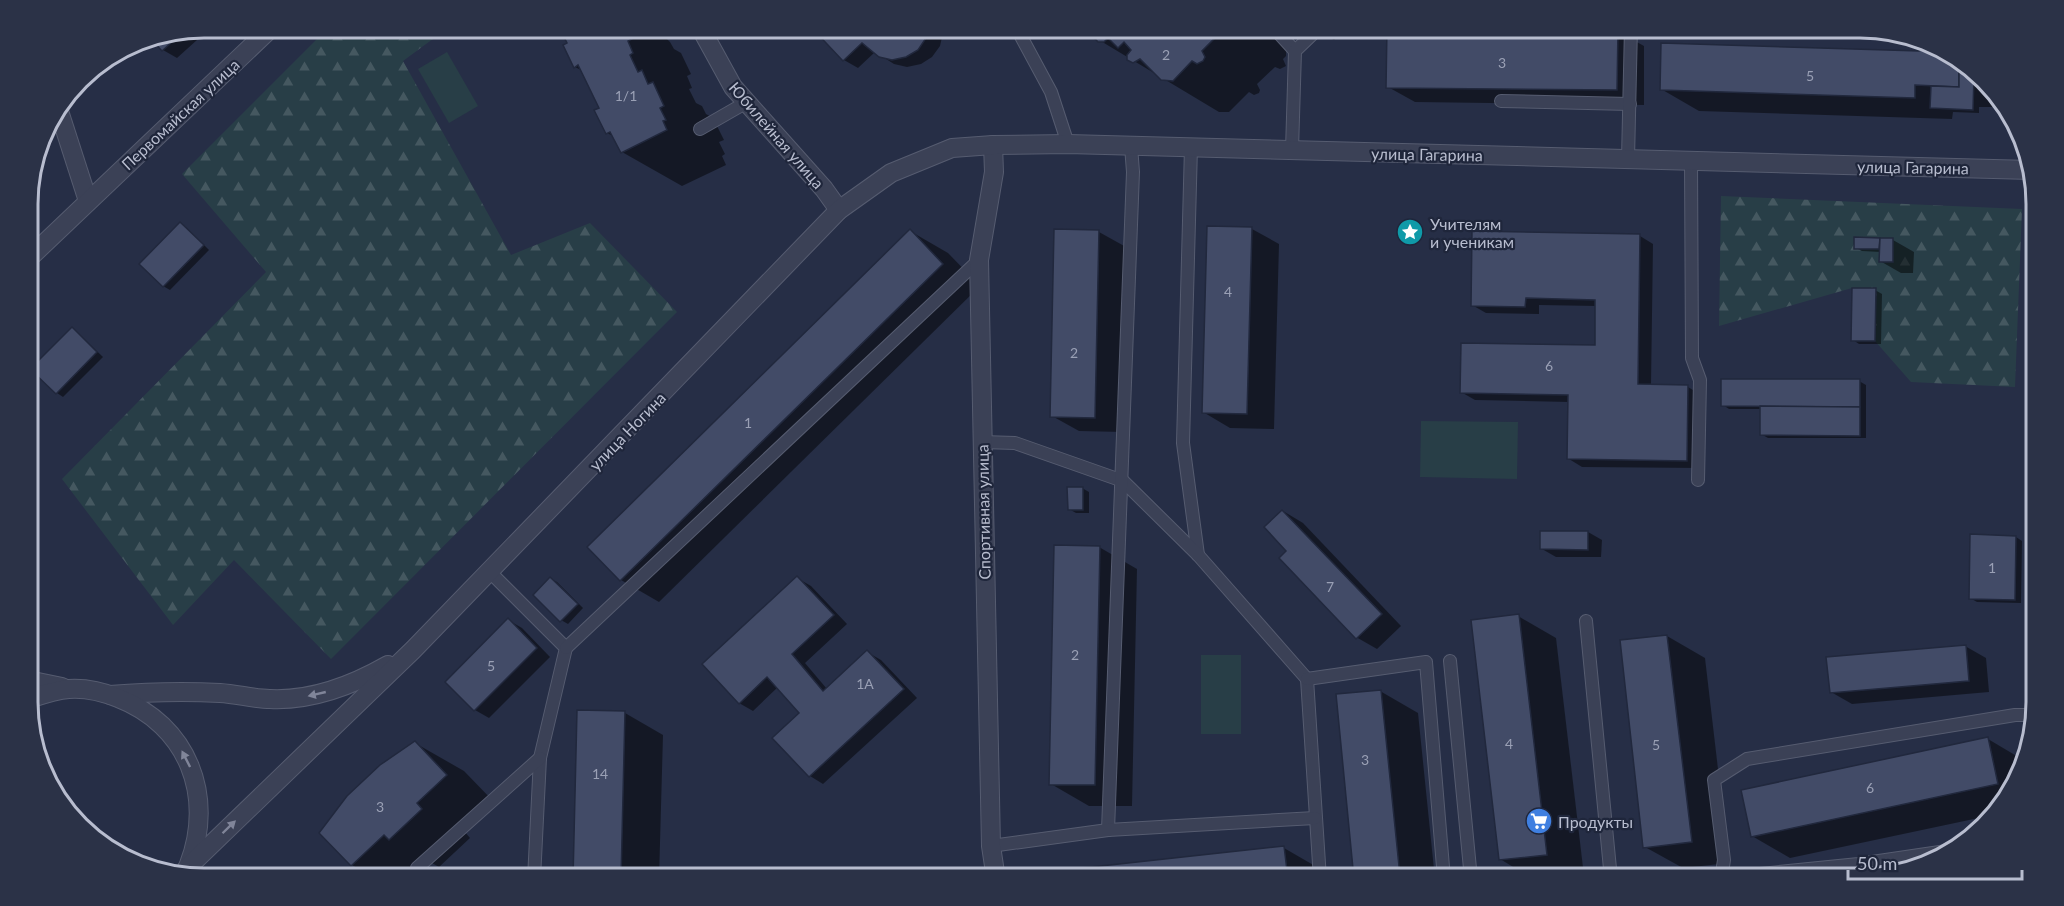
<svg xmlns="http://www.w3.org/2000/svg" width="2064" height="906" font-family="Lato,sans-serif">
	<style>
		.forest { fill: url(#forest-firs) }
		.green { fill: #283e47 }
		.shadow { fill: #0007 }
		.building { fill: #424b67; stroke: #21283d; stroke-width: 1.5 }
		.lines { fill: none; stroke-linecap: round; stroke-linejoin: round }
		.service-casing { stroke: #565c70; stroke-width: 14 }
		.minor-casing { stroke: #565c70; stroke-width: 20 }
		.tertiary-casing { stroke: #565c70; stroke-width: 20 }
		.service { stroke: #3b4156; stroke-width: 12 }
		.minor { stroke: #3b4156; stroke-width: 18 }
		.tertiary { stroke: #3b4156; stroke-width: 18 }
		.oneway { fill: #808599 }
		.labels { text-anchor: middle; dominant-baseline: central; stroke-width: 4.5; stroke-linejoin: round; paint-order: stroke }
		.number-label { font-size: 14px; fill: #9aa0b5 }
		.street-label { font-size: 16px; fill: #b8bdcf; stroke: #1f263b }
		.poi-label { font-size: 16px; fill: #b8bdcf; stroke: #1f263b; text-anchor: start }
		.rim { fill: none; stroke: #b8bdcf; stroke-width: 3 }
	</style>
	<defs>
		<pattern id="forest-firs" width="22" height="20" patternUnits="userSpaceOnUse" patternTransform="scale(1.5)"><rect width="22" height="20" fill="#283e47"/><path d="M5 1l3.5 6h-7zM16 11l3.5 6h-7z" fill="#455860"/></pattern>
	</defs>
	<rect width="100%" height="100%" fill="#262e46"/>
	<g class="forest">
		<path d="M329,27H449L403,61L511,255L590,223L677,312L331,659L234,560L173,625L62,479L266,272L182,174Z"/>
		<path d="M1721,196L2022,209L2015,387L1911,382L1875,341V288H1852L1719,326Z"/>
	</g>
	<g class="green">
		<path d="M447,52L478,106L449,123L418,69Z"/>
		<path d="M1421,421L1518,422L1517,479L1420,477Z"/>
		<rect x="1201" y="655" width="40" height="79"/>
	</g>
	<g class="shadow">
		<path d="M561,27H649L663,35L670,42L674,49L681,53L691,74L687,76L692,88L689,89L696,103L702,106L706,114L713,118L724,140L719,142L725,154L722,156L726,165L682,186L622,152L615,137L607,133L601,109L583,71L575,67L569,43Z"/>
		<path d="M813,27H942L943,33L940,46L932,57L921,64L907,67L894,64L875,52L858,68L844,60Z"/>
		<path d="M1087,27H1266L1286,46V56L1283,59L1286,66L1280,69L1275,67L1257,84L1260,90L1259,93L1254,95L1249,92L1229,112H1219L1099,40Z"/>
		<path d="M1310,27H1348L1334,40Z"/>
		<path d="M1426,29L1438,36L1575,38L1617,31L1644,46V105L1415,102L1388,87Z"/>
		<path d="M188,30L197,40L177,58L163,50L152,37Z"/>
		<path d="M1921,39L1928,40L1997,93L1996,107H1979V113L1953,112L1952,119L1699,111L1661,89L1920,52Z"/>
		<path d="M180,224L187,228L209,250L170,290L163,286Z"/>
		<path d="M1252,229L1279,244L1274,429L1230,428L1203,412Z"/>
		<path d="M910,231L948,253L980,286L659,602L621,580L589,547Z"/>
		<path d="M1099,232L1126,247L1122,432L1079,431L1052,416Z"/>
		<path d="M1640,236L1653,244L1651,386L1688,387L1701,395L1700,468L1582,467L1569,459V402L1475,400L1461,392L1596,346L1597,306L1539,305V314L1486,313L1472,305Z"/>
		<path d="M1856,239L1893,240L1914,252L1913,273H1901L1880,261L1881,252L1862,251L1856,248Z"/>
		<path d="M1875,290L1882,294L1881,344H1859L1853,340Z"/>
		<path d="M72,329L78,333L103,357L63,397L57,393L32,369Z"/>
		<path d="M1859,381L1866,385V438H1768L1761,434V409H1729L1723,405Z"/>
		<path d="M1082,488L1089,492V513H1076L1069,509Z"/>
		<path d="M1283,511L1303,523L1401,626L1377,649L1356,637L1288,551Z"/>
		<path d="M1588,532L1602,540L1601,557H1556L1542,549Z"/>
		<path d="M2016,537L2022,541L2021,603L1977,602L1970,598Z"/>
		<path d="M1099,547L1137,569L1132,806H1089L1051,784Z"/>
		<path d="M797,578L811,586L847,624L805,663L827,689L867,652L881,660L917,698L823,784L810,776L801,713L778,687L753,711L739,703Z"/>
		<path d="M551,579L557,582L583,608L568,624L561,620Z"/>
		<path d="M1518,616L1556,638L1584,876L1559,879H1533L1500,859Z"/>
		<path d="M508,620L522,628L550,657L489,718L475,710Z"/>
		<path d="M1667,636L1705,658L1729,863L1683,868L1645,847Z"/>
		<path d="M1965,646L1986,658L1989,692L1852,704L1831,692Z"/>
		<path d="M1380,691L1418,713L1435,879H1356Z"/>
		<path d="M578,712L625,713L663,735L659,879H574Z"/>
		<path d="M1988,739L2025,761L2024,770L1988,816L1790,858L1752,836Z"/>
		<path d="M415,743L464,771L495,803L465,832L470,838L439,867L432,863L416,879H376L352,865L321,833Z"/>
		<path d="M1284,848L1322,870L1323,879H1048Z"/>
	</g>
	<g class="building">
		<path d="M559,27H626L632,39L628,41L633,53L630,55L638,72L642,70L648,84L653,82L664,106L660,108L666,120L663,121L667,130L621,153L610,132L606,134L594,110L599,108L578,65L574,68L563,45L567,43Z"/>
		<path d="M811,27H929L926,38L918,50L906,57L892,60L879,57L862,43L843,61Z"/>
		<path d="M1084,27H1228L1230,33L1225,38L1218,35L1202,51L1205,57L1203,61L1197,64L1192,61L1173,81L1161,80L1140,59L1133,63L1127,60V55L1131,50L1124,42L1118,48L1108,38L1104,42H1098Z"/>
		<path d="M1387,27H1426L1427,34L1574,36V29H1618L1617,90L1386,88Z"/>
		<path d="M184,31L162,51L150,38Z"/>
		<path d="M1919,39L1928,40L1959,65V87L1915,85V98L1660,90L1661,43L1919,51Z"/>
		<path d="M1959,65L1974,76L1973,110L1930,108L1931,86L1959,87Z"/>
		<path d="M180,222L204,245L163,287L139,264Z"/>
		<path d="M1207,226L1252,227L1247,414L1202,413Z"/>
		<path d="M910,229L943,264L620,581L587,547Z"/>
		<path d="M1054,229L1099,230L1095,418L1050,417Z"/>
		<path d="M1472,231L1640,234L1638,384L1688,385L1687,461L1567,459L1568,395L1460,393L1461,343L1595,345V300L1526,298L1525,307L1471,306Z"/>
		<path d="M1854,237L1880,238L1879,249H1854Z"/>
		<path d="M1880,238H1893V262H1879Z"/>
		<path d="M1852,288H1876L1875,341H1851Z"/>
		<path d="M72,327L97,352L56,394L30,369Z"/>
		<path d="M1721,379H1860V407L1721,406Z"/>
		<path d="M1760,406L1860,407V436L1760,435Z"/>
		<path d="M1067,487H1083V510H1068Z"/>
		<path d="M1282,510L1382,614L1356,639L1279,558L1286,551L1264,527Z"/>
		<path d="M1540,531H1588V550L1540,549Z"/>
		<path d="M1970,534L2016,536L2015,600L1969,599Z"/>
		<path d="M1054,545L1100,546L1095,785H1049Z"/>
		<path d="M797,576L834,615L792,654L823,691L867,650L904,689L809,777L772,738L799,713L767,677L739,704L702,664Z"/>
		<path d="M550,577L578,604L560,622L533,595Z"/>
		<path d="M1519,614L1547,855L1499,860L1471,620Z"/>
		<path d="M508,618L537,648L474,711L445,682Z"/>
		<path d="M1667,635L1692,842L1643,848L1620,640Z"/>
		<path d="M1966,645L1969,681L1830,693L1826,657Z"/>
		<path d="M1381,690L1400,876L1354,879L1336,694Z"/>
		<path d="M577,710L625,711L621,879H573Z"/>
		<path d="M1988,737L1998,784L1751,837L1741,790Z"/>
		<path d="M415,741L447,775L417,803L422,809L389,840L384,835L351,866L319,833L347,796L380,765Z"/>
		<path d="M1284,846L1288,879H1047L1046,872Z"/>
	</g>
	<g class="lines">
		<defs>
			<g id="service">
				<path d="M1016,27L1051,92L1068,144"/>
				<path d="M1273,27L1295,51"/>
				<path d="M1501,101L1630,104"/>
				<path d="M700,129L747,102"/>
				<path d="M1191,147L1183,443L1198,555"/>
				<path d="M1292,150L1295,51L1320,27"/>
				<path d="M1628,159L1631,27"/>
				<path d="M1691,161L1692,358L1700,380L1698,480"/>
				<path d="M982,442L1015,443L1123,481L1198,555L1307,679L1320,879"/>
				<path d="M490,572L566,648L540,758L534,879"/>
				<path d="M1586,621L1611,879"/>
				<path d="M566,648L979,260"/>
				<path d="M1450,661L1471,879"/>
				<path d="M1307,679L1426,662L1444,879"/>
				<path d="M1108,830L1133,172L1131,146"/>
				<path d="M991,846L1108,830L1315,818"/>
				<path d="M417,868L540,758"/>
				<path d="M1721,879L1724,860L1714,780L1747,759L2015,715H2034"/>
			</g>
			<g id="minor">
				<path d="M58,108L88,201"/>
				<path d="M993,145L994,172L979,260L991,846L996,879"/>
				<path d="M28,259L272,27"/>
				<path d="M1740,879L1859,867L1947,854"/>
			</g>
			<g id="tertiary">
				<path d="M700,27L733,87L824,189L839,210"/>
				<path d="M28,680L62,687"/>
				<path d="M110,695C147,692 183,691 220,693C237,694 254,699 270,699C312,701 353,685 388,665"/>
				<path d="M29,699C41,695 55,690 69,689C84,688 103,692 118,698C188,725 215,796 189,864"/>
				<path d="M187,868L413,650L839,210L891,173L952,148L993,145L1068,144L2031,170"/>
			</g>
		</defs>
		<use href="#service" class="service-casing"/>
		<use href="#minor" class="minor-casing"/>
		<use href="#tertiary" class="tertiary-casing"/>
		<use href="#service" class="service"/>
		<use href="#minor" class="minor"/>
		<use href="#tertiary" class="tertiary"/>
	</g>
	<defs><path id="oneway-solid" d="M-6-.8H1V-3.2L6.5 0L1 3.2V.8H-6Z" transform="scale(1.5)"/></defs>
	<g class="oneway">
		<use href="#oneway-solid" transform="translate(317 694) rotate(167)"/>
		<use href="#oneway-solid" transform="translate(186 759) rotate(-117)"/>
		<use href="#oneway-solid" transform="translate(229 827) rotate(-44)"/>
	</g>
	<defs>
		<symbol id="sight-disc" viewBox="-11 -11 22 22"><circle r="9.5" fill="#0f9aa8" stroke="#1f263b"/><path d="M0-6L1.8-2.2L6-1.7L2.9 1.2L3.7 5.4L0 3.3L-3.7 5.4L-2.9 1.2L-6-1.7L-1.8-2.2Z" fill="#fff"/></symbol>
		<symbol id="supermarket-disc" viewBox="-11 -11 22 22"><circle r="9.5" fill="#3f7fe0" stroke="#1f263b"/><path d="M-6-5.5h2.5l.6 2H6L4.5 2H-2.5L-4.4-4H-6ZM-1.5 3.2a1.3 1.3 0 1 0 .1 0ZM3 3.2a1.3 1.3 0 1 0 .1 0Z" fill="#fff"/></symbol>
	</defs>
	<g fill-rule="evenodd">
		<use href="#sight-disc" x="1395" y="217" width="30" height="30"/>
		<use href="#supermarket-disc" x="1524" y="806" width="30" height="30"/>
	</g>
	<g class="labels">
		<g class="number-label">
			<text x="1166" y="54">2</text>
			<text x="1502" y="62">3</text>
			<text x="1810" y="75">5</text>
			<text x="626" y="95">1/1</text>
			<text x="1228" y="291">4</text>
			<text x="1074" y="352">2</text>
			<text x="1549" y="365">6</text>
			<text x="748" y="422">1</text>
			<text x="1992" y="567">1</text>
			<text x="1330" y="586">7</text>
			<text x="1075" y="654">2</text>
			<text x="491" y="665">5</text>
			<text x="865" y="683">1А</text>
			<text x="1509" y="743">4</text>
			<text x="1656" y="744">5</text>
			<text x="1365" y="759">3</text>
			<text x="600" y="773">14</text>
			<text x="1870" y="787">6</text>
			<text x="380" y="806">3</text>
		</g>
		<g class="street-label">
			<text transform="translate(180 114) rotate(-43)">Первомайская улица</text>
			<text transform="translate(777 135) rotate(49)">Юбилейная улица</text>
			<text transform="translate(1427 154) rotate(1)">улица Гагарина</text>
			<text transform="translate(1913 167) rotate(1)">улица Гагарина</text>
			<text transform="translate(627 431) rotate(-46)">улица Ногина</text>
			<text transform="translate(983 512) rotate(-91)">Спортивная улица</text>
		</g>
		<g class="poi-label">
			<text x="1430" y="223">Учителям<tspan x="1430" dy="18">и ученикам</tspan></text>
			<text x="1558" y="821">Продукты</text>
		</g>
	</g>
	<path d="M0 0H2064V906H0ZM204 38H1860A166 166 0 0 1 2026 204V702A166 166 0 0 1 1860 868H204A166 166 0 0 1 38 702V204A166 166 0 0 1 204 38Z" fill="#2b3247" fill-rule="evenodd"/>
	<path class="rim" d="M204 38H1860A166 166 0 0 1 2026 204V702A166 166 0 0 1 1860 868H204A166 166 0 0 1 38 702V204A166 166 0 0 1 204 38Z"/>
	<path d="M1848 870v9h174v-9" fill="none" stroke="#b8bdcf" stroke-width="3"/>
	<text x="1857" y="870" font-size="18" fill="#b8bdcf" stroke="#1f263b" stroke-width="4.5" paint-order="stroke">50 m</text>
</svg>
